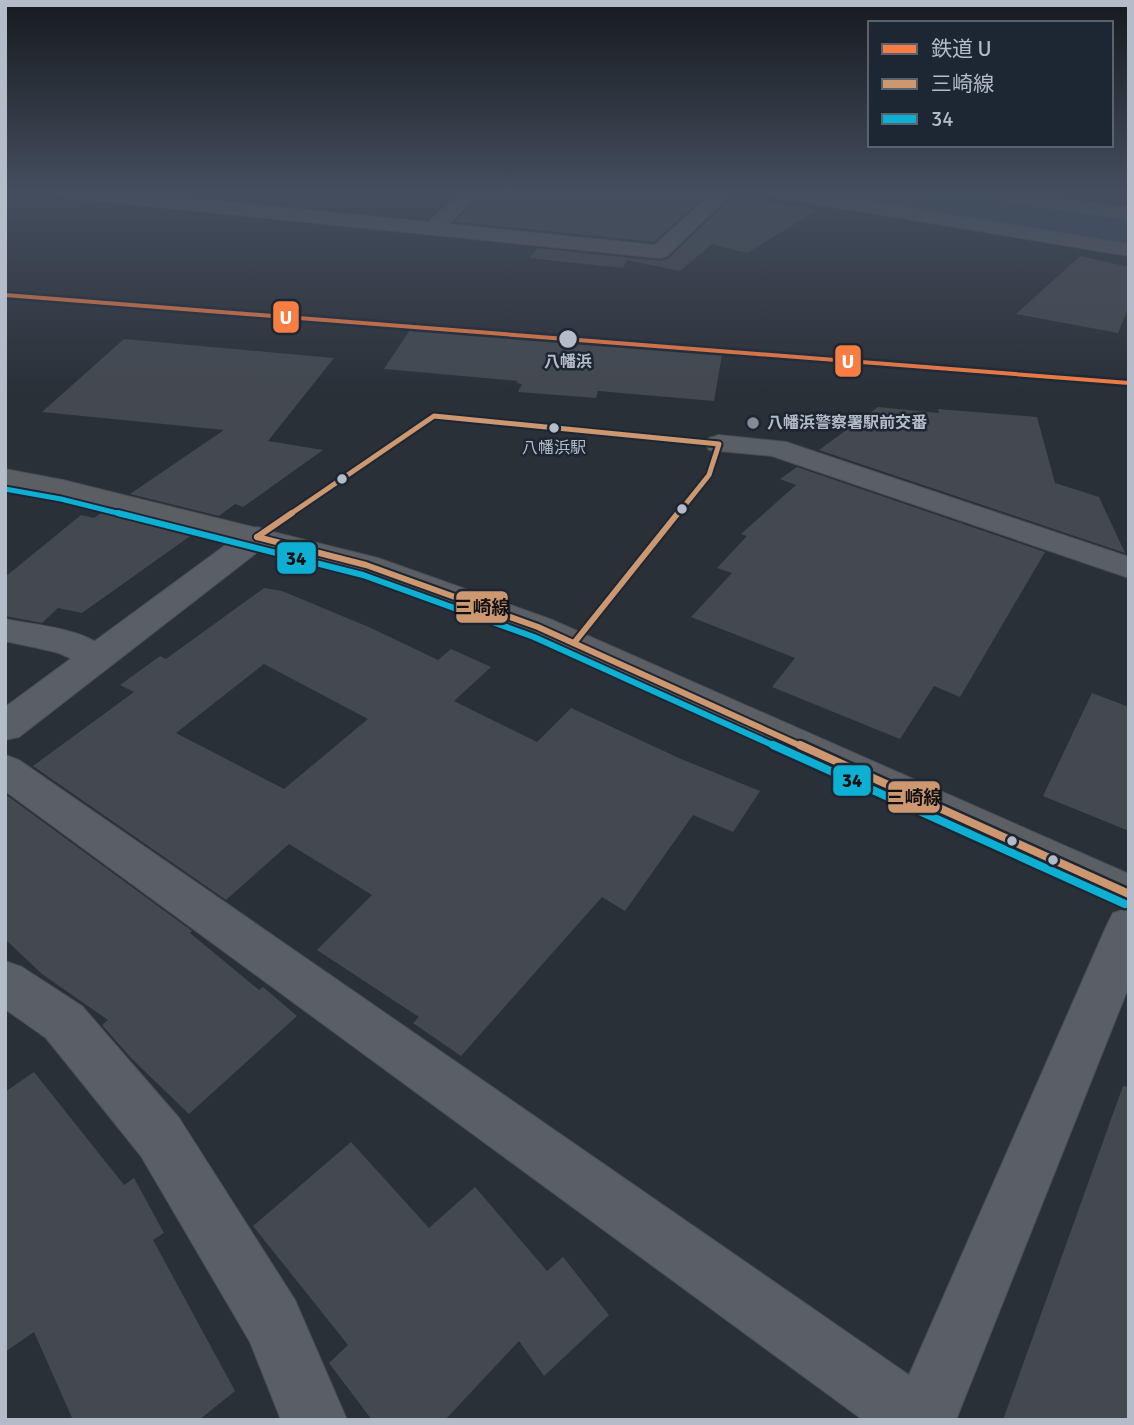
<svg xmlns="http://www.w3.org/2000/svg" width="1134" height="1425" font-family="Signika,'Noto Sans JP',sans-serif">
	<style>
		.water { fill: #384963 }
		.building { fill: #444950; fill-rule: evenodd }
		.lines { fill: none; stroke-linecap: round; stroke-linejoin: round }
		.minor-casing { stroke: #484c53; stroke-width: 2 }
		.tertiary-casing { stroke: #484c53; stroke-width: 2 }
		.trunk-casing { stroke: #474c53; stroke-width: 2 }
		.minor { fill: #5a5e66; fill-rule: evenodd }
		.tertiary { fill: #5a5e66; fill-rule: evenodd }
		.trunk { fill: #5b5f64; fill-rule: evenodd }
		.bus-1-far2-casing { stroke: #1d2633; stroke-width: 9 }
		.bus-1-far1-casing { stroke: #1d2633; stroke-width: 10 }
		.bus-1-casing { stroke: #1d2633; stroke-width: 13 }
		.bus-2-far2-casing { stroke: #1d2633; stroke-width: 9 }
		.bus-2-far1-casing { stroke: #1d2633; stroke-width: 10 }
		.bus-2-casing { stroke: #1d2633; stroke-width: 13 }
		.bus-1-far2 { stroke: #cd976f; stroke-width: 5 }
		.bus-1-far1 { stroke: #cd976f; stroke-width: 6 }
		.bus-1 { stroke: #cd976f; stroke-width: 8 }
		.bus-2-far2 { stroke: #0dafd3; stroke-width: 5 }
		.bus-2-far1 { stroke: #0dafd3; stroke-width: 6 }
		.bus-2 { stroke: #0dafd3; stroke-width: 8 }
		.rail-1-casing { stroke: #1d2633; stroke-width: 5 }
		.rail-1 { fill: #f77d43; fill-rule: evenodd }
		.stop-dot { fill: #b4bcc9; stroke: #1d2633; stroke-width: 2.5 }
		.poi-dot { fill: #848b96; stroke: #1d2633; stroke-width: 2.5 }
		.labels { text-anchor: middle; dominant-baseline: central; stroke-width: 5; stroke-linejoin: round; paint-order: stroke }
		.far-stop-label { font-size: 16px; font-weight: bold; fill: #b4bcc9; stroke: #1d2633 }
		.far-poi-label { font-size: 16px; font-weight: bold; fill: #b4bcc9; stroke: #1d2633; text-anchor: start }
		.far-bus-label { font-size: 16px; fill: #b4bcc9; stroke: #1d2633 }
		.line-badge { stroke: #1d2633; stroke-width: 2.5 }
		.badge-label { font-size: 19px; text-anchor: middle; font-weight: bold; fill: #fff }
		.pale-badge-label { font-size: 19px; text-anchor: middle; font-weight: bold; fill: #111 }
	</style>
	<rect width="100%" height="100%" fill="#2a3038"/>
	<path class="water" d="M804,192H944L1129,221V245Z"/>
	<g class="building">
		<path d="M483,192H709L654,242L455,222Z"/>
		<path d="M733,196L817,210L747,253L712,244L680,271L627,260L623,268L529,258L537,248L660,261L668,259Z"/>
		<path d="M1080,256L1129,267V306L1118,333L1016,314Z"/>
		<path d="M410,330L545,341L722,355L714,401L598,391L596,398L518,392L522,384L516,383L518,381L384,369Z"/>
		<path d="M124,339L334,358L268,441L323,450L243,507L235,504L219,516L130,494L224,430L42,412Z"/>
		<path d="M878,407L939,413L938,409L1037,417L1055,483L1099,497L1125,553L819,450Z"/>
		<path d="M797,467L1045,552L960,697L934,686L900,739L772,687L795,658L691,617L732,573L717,568L747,536L741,534L796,485L780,479Z"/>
		<path d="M104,511L193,534L82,613L58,608L42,623L5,616V577L81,515L94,518Z"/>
		<path d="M264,588L282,591L371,628L438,660L451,649L491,667L454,701L537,742L571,708L681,759L760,791L733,832L693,815L625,911L602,897L461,1056L413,1023L419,1017L317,950L372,895L289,844L226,900L33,766L134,692L120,685L160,656L166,659ZM264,664L368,719L284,789L176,733Z"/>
		<path d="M1092,693L1129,707V831L1043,796Z"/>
		<path d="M5,794L192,931L190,933L259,990L263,987L297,1016L189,1114L131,1058L102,1025L108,1020L42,974L5,939Z"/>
		<path d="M34,1072L124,1185L134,1178L164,1233L153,1240L235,1391L199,1420H73L34,1332L5,1352V1092Z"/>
		<path d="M1123,1086L1129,1087V1420H1003Z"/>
		<path d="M351,1142L429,1228L475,1187L547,1271L563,1257L609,1315L544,1376L519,1341L445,1420H372L329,1363L348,1345L253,1226Z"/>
	</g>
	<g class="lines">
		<defs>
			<g id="minor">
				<path d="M61,192H130L428,222L461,192H481L449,224L655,245L713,192H733L667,256L660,258L70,198Z"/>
				<path d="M771,192H817L1129,244V256L780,198Z"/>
				<path d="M968,192H1019L1129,208V220L977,198Z"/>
				<path d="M719,435L786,442L1129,557V578L772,456L709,450L705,444L709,438Z"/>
				<path d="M5,619C38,626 94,628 113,658L108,666C85,672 76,658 55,652C39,648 22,645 5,641Z"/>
				<path d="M5,755L19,760L909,1375L1106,927L1113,913L1129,908V986L956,1420H863L5,791Z"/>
				<path d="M5,961L22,967L82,1006L179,1118L295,1300L347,1420H281L250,1342L141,1156L46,1038L5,1009Z"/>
			</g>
			<path id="tertiary" d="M257,527L268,530L273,537L268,544L19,737L5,740V707L246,530Z"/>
			<path id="trunk" d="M5,469L63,480L378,558L550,619L1129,874V912L526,635L354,572L62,498L5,487Z"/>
		</defs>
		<use href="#minor" class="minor-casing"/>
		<use href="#tertiary" class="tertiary-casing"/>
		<use href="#trunk" class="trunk-casing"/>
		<use href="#minor" class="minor"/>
		<use href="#tertiary" class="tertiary"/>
		<use href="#trunk" class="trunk"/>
		<defs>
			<path id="bus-1-far2" d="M289,515L434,416L719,444L709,475L677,515"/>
			<g id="bus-1-far1">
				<path d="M257,537L366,565L538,627L803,747"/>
				<path d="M257,537L292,513"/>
				<path d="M574,643L678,513"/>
			</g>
			<path id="bus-1" d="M800,745L1129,894"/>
			<path id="bus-2-far2" d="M5,489L61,499L125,515"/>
			<path id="bus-2-far1" d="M118,513L363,575L534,637L777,747"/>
			<path id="bus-2" d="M773,745L1125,904"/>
		</defs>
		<use href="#bus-1-far2" class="bus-1-far2-casing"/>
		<use href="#bus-1-far1" class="bus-1-far1-casing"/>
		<use href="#bus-1" class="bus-1-casing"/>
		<use href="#bus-2-far2" class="bus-2-far2-casing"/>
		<use href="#bus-2-far1" class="bus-2-far1-casing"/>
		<use href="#bus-2" class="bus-2-casing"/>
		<use href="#bus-1-far2" class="bus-1-far2"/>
		<use href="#bus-1-far1" class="bus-1-far1"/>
		<use href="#bus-1" class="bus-1"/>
		<use href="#bus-2-far2" class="bus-2-far2"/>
		<use href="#bus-2-far1" class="bus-2-far1"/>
		<use href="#bus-2" class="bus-2"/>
		<defs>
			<path id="rail-1" d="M5,293L1129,381V385L5,297Z"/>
		</defs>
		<use href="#rail-1" class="rail-1-casing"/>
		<use href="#rail-1" class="rail-1"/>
	</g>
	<linearGradient id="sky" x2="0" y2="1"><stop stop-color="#171a1f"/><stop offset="0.49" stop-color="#444e5e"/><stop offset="1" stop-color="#444e5e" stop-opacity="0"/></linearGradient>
	<rect width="1134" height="392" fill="url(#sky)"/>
	<g class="stop-dot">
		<circle cx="568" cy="339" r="10"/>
		<circle cx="554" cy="428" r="6"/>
		<circle cx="342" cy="479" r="6"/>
		<circle cx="682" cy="509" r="6"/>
		<circle cx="1012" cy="841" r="6"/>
		<circle cx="1053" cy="860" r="6"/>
	</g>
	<circle class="poi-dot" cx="753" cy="423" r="7"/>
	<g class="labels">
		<g class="far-stop-label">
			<text x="568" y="362">八幡浜</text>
		</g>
		<g class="far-poi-label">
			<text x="767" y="423">八幡浜警察署駅前交番</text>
		</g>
		<g class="far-bus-label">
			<text x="554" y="448">八幡浜駅</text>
		</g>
	</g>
	<g class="line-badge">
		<rect x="272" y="300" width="28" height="34" rx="7" fill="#f77d43"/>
		<rect x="834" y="344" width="28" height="34" rx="7" fill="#f77d43"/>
		<rect x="276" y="541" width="41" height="34" rx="7" fill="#0dafd3"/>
		<rect x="455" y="590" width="54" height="34" rx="7" fill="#cd976f"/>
		<rect x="832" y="764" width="40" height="33" rx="7" fill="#0dafd3"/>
		<rect x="887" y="780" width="54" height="34" rx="7" fill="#cd976f"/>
	</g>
	<g class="badge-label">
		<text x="286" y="324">U</text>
		<text x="848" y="368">U</text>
	</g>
	<g class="pale-badge-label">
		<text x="296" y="565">34</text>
		<text x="482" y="614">三崎線</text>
		<text x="852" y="787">34</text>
		<text x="914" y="804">三崎線</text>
	</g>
	<rect width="1134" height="1425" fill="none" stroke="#b4bcc9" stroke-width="14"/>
	<rect x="868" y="21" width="245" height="126" fill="#1d2633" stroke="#59626f" stroke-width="2"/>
	<rect x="882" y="44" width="35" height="10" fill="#f77d43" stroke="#59626f" stroke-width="2"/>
	<text x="931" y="56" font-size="21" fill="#b4bcc9">鉄道 U</text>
	<rect x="882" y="79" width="35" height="10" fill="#cd976f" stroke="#59626f" stroke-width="2"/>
	<text x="931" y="91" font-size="21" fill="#b4bcc9">三崎線</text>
	<rect x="882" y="114" width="35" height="10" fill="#0dafd3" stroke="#59626f" stroke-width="2"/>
	<text x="931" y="126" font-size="21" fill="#b4bcc9">34</text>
</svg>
